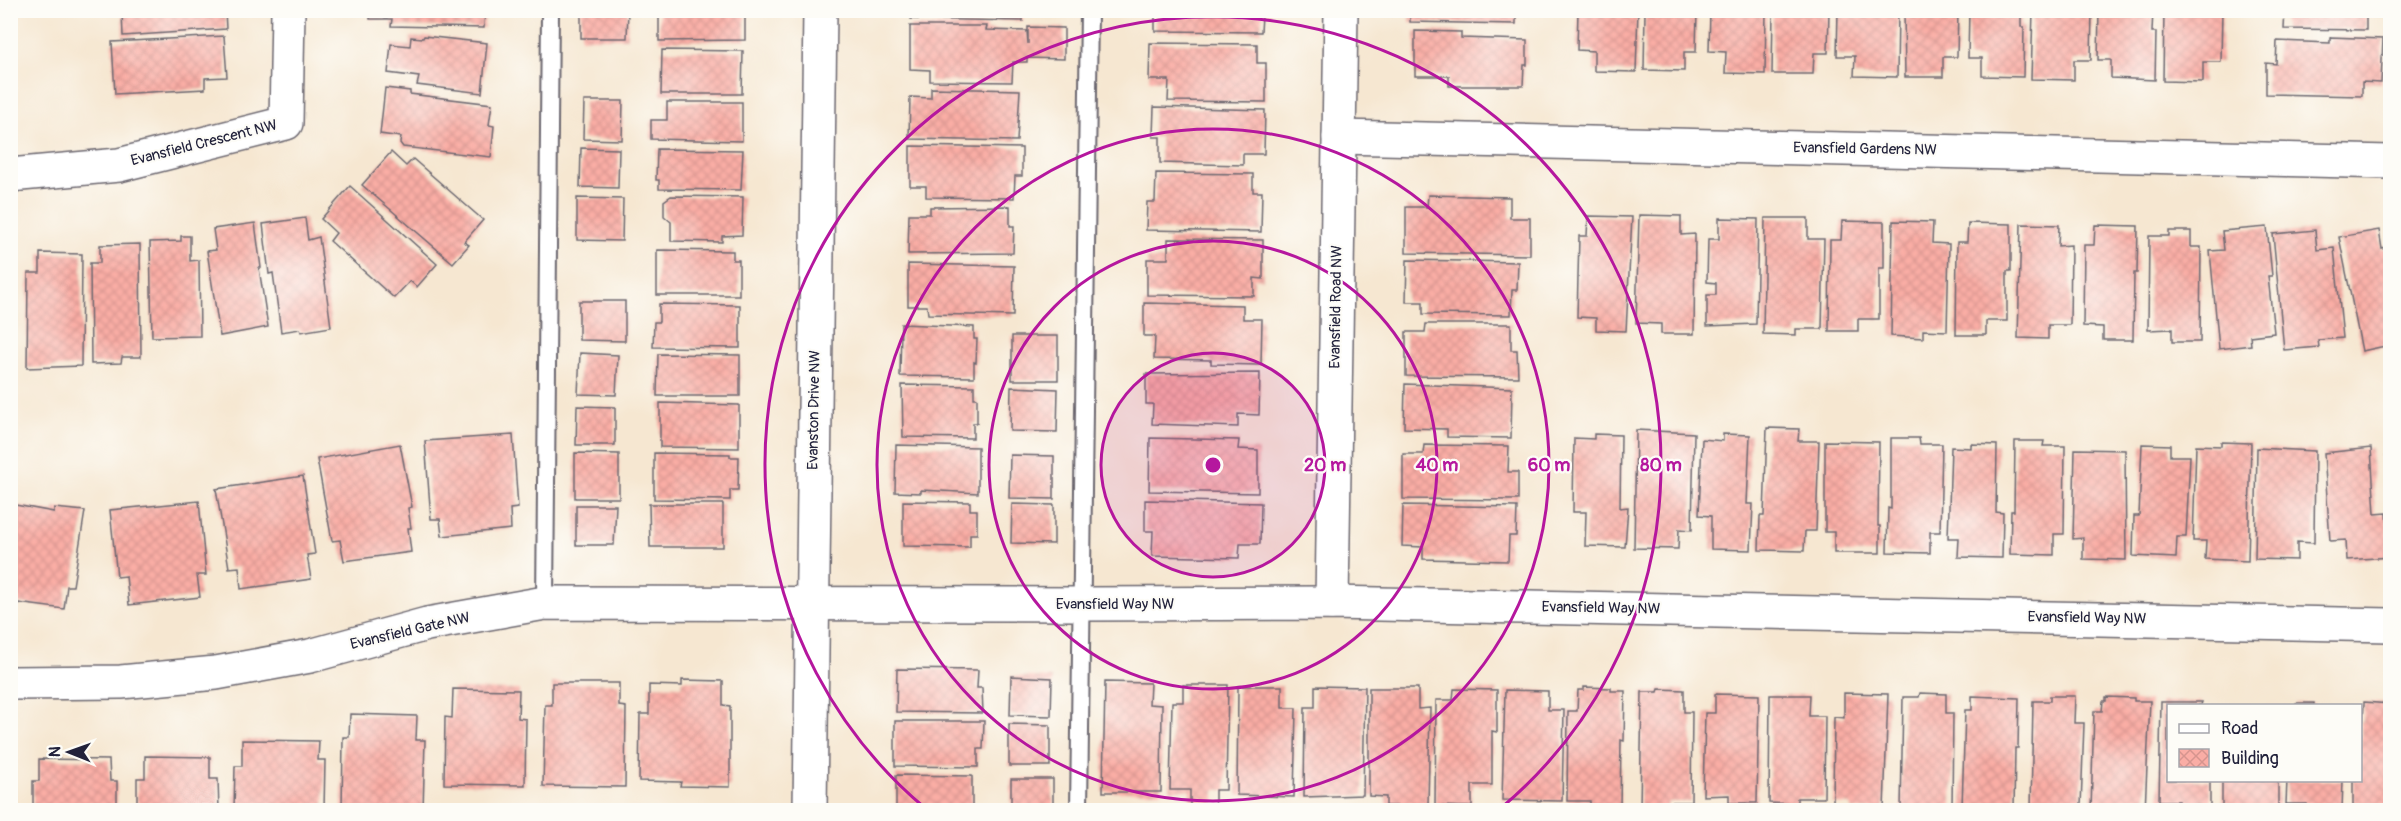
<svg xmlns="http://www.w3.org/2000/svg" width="2401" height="821" font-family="Pangolin,sans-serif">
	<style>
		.building { fill: url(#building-cross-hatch) }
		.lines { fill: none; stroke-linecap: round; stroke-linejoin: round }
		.service-casing { stroke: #6c6770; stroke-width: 20 }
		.minor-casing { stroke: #6c6770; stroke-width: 36 }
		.tertiary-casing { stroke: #6c6770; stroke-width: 36 }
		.service { stroke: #fff; stroke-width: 16 }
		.minor { stroke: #fff; stroke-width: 33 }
		.tertiary { stroke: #fff; stroke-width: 33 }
		.ring { fill: none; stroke: #b5179e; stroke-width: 3 }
		.labels { text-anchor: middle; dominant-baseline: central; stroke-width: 4.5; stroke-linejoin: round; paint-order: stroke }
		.street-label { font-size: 15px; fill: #22223b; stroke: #fdfcf7 }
		.centre { fill: #b5179e; stroke: #fdfcf7; stroke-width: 3 }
		.ring-label { font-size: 18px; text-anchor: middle; font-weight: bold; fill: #b5179e; stroke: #fdfcf7; stroke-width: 4.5; stroke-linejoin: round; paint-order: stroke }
	</style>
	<defs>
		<pattern id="building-cross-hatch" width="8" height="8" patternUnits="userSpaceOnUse" patternTransform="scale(1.5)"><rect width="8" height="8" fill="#faada5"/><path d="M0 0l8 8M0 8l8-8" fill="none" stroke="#d6958f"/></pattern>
	</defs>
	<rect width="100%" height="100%" fill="#fdfcf7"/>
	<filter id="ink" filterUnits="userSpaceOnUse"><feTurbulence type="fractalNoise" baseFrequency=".0167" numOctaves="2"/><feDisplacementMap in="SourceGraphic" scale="12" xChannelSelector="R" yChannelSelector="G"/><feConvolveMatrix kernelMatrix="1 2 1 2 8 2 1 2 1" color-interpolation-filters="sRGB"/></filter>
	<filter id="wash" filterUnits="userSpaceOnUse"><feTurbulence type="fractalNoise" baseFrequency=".008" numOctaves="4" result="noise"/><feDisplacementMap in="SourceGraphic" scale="24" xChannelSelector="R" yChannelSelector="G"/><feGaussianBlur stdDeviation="1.35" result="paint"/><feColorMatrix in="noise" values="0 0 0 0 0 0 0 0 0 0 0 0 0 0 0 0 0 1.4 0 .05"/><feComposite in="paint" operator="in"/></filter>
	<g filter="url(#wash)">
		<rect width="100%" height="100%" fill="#f6e7d1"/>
		<g id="blocks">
			<g class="building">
				<path d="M117,10H225L226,29L123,36L122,13H117Z"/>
				<path d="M370,10H485L484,28L391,26L392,19H370Z"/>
				<path d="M581,10H628L627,38H581Z"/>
				<path d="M659,10H745V40L659,41Z"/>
				<path d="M911,10H1023V21L911,19Z"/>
				<path d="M1155,10H1271V15H1262L1261,32L1155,31Z"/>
				<path d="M1410,10H1516V24L1410,22Z"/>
				<path d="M1578,10H1638L1636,72L1594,71V51L1577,50Z"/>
				<path d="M1645,10H1697L1696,52H1684V71L1644,70Z"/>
				<path d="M1710,10H1766L1765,74L1725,73L1726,52L1709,51Z"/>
				<path d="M1773,10H1829L1828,53H1814L1813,74H1772Z"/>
				<path d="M1838,10H1898L1897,77L1854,76L1855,56H1837Z"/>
				<path d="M1904,10H1958L1957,57H1943V77H1905Z"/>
				<path d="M1969,10H2021V27H2024L2023,77L1982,76V58H1968Z"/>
				<path d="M2033,10H2092L2091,60H2074V80L2031,79Z"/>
				<path d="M2099,10H2153L2152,32H2156L2155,80L2111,78V60H2098Z"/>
				<path d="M2164,10H2222L2221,62H2203V82L2163,81Z"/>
				<path d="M2285,10H2385L2384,16H2366V30L2284,29Z"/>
				<path d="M910,26H987L986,30L1027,31L1028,44V27L1064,28V59L1027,58V62H1013L1012,82L930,81V70L910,69Z"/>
				<path d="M1415,31L1461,32V38L1527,40V65H1524L1523,86H1449V76H1415Z"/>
				<path d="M224,36L227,77L205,78V89L115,94L112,42Z"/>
				<path d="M424,36L487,43L482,93L417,85L419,77L388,73L391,44L410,46L411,37L423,38Z"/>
				<path d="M2330,37L2383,39L2381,83L2362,82V96L2266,94V63L2276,64L2277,41L2330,43Z"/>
				<path d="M1150,43L1257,44V63H1266V102L1168,101L1169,80H1149Z"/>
				<path d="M662,50L743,51L742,94H661Z"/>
				<path d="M385,88L410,91V94L492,104L489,125L494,126L491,157L403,147L400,143L401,137L380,134Z"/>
				<path d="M931,88L1020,90L1017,141L909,139L910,97L931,98Z"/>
				<path d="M584,101H623L622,140L583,139Z"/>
				<path d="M667,102H742V141L651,139V120H667Z"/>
				<path d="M1154,107L1265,110L1264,154H1243V165L1160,163V137H1153Z"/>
				<path d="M910,146L1022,148V176H1015L1014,198L926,197V186H910Z"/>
				<path d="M581,148L619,149L618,188L580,187Z"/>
				<path d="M657,149L743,150L741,190L659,189V180H656Z"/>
				<path d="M391,152L406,166L413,159L483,220L464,242L469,245L453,263L362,185Z"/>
				<path d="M1156,173L1253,174V192H1262L1261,232L1146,230L1147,202H1155Z"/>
				<path d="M350,186L437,264L417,287L410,281L394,298L330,241L336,233L321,219Z"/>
				<path d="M1428,195L1510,197V218H1530V255L1406,253V207H1427Z"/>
				<path d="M671,196L743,197L742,235L722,236V242L671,241V222L664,216V201Z"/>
				<path d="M577,198L623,199L622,241L577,240Z"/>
				<path d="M1010,206V226H1014L1013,253L908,254L909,214H930V207Z"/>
				<path d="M1639,215L1681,216V235L1695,234L1694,334H1661V324L1636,323Z"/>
				<path d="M1588,216L1632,217L1626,331L1596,330V318L1577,317L1579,236H1587Z"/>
				<path d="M305,218L308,240L319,237L331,327L301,332L300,329L281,332L273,273L269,274L263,224Z"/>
				<path d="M1719,218L1758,219L1756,324L1707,326V295H1716V283L1707,282L1708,239H1719Z"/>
				<path d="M1765,218H1808V239H1824L1822,329H1796V335L1763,334Z"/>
				<path d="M1842,221L1884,222V268H1879V319H1858V331H1829L1830,240H1841Z"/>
				<path d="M1893,221L1933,222L1932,243L1949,244L1947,331L1923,330V338L1891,336Z"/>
				<path d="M255,223L261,268H259L268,327L220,336L207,251L216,250L213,229Z"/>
				<path d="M1968,223L2011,224V271H2007V321H1986V335H1956L1957,242H1967Z"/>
				<path d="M2021,224L2059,225L2058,246L2071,245L2070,325H2048V339L2018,338Z"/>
				<path d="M2095,225L2138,226L2137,273H2134L2133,340H2103V327L2083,326L2084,245H2094Z"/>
				<path d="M2267,227L2272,276H2268L2274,333L2250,336L2251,345L2219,349L2210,251L2224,250L2222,231Z"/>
				<path d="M2315,230L2317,250L2334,248L2343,338L2318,340L2319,347L2284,350L2273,234Z"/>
				<path d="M2379,230L2382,249L2390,247V345L2362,351L2339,237Z"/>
				<path d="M2169,231H2191V247H2201L2200,342H2172V329L2148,330L2149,236H2169Z"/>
				<path d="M181,236H190V261L199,260L200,336L152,337L150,242L181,241Z"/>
				<path d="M1168,239L1263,240V279L1254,278V296L1147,295V259H1168Z"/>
				<path d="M140,244L141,357H122L121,363L91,364L90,263H100V245Z"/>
				<path d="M657,250L733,251V260H739V295H657Z"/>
				<path d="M40,253L82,254L81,366L27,368L28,273H40Z"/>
				<path d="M1407,260L1518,262L1517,290H1512L1511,315L1423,314V302H1406Z"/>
				<path d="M908,264L1014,266L1013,316L928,314L927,306H908Z"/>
				<path d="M579,301H625V341L579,340Z"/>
				<path d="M1144,303L1243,305V319H1262L1261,365L1211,364V360L1154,359L1155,336H1144Z"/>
				<path d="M659,304L740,305V348L653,347L654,322H659Z"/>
				<path d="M901,324L974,327V339H977L976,363L974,362V377L900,376Z"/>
				<path d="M1426,324H1511V350H1517L1518,377L1406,376V332H1425Z"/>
				<rect x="1012" y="336" width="46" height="44"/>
				<path d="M580,353L618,355L616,395L578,394Z"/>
				<path d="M658,354L740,355V396H657Z"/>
				<path d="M1260,373L1259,415L1238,414V427L1152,424L1153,404H1146V374Z"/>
				<path d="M1405,384L1512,388L1511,438L1447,437V429L1404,428Z"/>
				<path d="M902,385L974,386V398H977V423H973V438L903,437Z"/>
				<path d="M1011,387L1058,389L1057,432L1010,431Z"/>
				<path d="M660,403L739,405V448L660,447Z"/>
				<path d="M577,406L615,407V445H576Z"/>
				<path d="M1767,428L1799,429L1798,441H1819L1816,531H1805L1804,551L1759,550L1760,516H1764Z"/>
				<path d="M1636,430L1694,433L1692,530L1679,529L1678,549L1634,548Z"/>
				<path d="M1594,434L1621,435L1620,508L1628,507L1625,547L1585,546L1586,512H1573L1574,438L1594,439Z"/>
				<path d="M1723,434L1750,435L1747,504H1753L1751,550L1711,549V516L1699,515L1702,439L1723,441Z"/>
				<path d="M513,435L518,508L510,509L511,529L442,536L440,519H431L425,441Z"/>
				<path d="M1150,438L1239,440L1238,449L1258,450V493L1149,491Z"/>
				<path d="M1891,438H1919L1920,444H1942L1940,532H1930V553L1887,552L1888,508L1891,509Z"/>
				<path d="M1825,441L1879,442L1878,526H1880V553H1834V532H1825Z"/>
				<path d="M2015,441H2044L2043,446H2065L2064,534H2054V555L2010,554L2011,511H2014Z"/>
				<path d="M2221,442L2251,443L2248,561L2205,559L2206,541H2193L2196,445L2221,446Z"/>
				<path d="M400,444L412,507L408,508L411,528H408L411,552L344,561L340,540L332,541L317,459Z"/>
				<path d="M1971,444L1997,445L1996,512L2003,513L2002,558L1958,557L1959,538H1948L1951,447L1971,448Z"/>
				<path d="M2142,444L2170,445V456H2190L2186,537H2177L2176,558L2133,556L2134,516H2139Z"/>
				<path d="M896,445L978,447V493L921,490V493L895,492Z"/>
				<path d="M1424,445L1509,446L1508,472H1518V500L1403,499V454H1423Z"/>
				<path d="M2257,448L2315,451L2314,543L2297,542V560L2255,559Z"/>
				<path d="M2371,448L2375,514L2387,513L2390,557L2347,560L2346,540L2330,541L2324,453Z"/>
				<path d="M2075,449L2125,450L2126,560L2083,559V538L2073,539Z"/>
				<path d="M2390,452V474L2385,453Z"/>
				<path d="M575,453L619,454V498H575Z"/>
				<path d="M654,453L730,454V457H739L738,490H730V500L654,499Z"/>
				<path d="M1010,455L1054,456V499L1009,498Z"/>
				<path d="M303,476L315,554L307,555L311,579L241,589L239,567L229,568L216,489Z"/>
				<path d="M1145,500L1261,503L1260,544H1240L1239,558L1152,556L1153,531H1145Z"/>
				<path d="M199,501L206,575H197L200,597L129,605L126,576L117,577L110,510Z"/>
				<path d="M903,501L970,502V510H977V534H970V547L903,546Z"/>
				<path d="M10,504L54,512V508L85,511L73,586H67L64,609L10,602Z"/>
				<path d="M649,504H723V547H650Z"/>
				<path d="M1012,504L1054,505V544L1011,543Z"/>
				<path d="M576,505H616L614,545H576Z"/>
				<path d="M1403,505L1517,507L1516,536H1509L1508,561L1423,559V547L1402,546Z"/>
				<path d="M897,669L978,670L977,688H982L983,713L896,712Z"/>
				<path d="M1011,676L1052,678L1051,716L1010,715Z"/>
				<path d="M682,680L723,681V705L730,706V787L680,786L681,782L639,781L640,714H649V685L682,686Z"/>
				<path d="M1105,682L1150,683L1149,704L1162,705L1161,792H1103Z"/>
				<path d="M552,683H619V706L626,707L625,787L543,786L545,705H552Z"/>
				<path d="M1183,685H1228L1226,790H1215V807L1190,806V790H1170L1172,702H1183Z"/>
				<path d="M1238,686H1282V708H1296L1294,797L1237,795Z"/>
				<path d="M1315,686L1365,687L1363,795L1304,797L1305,707H1315Z"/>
				<path d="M1584,687L1611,688V691H1625L1624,741L1621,740L1620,809L1590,808V801H1567L1568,711H1577L1578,690H1584Z"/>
				<path d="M1369,688H1418V709L1430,708L1428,806H1386V797L1369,796Z"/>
				<path d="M453,689L519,690L518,718L526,719L525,785L444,784L445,717L452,718Z"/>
				<path d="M1454,689L1497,690V732L1492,731V785H1472V807L1435,806L1436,700H1453Z"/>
				<path d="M1659,689L1684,690V712H1692L1691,802H1668V809L1640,808L1642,692H1658Z"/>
				<path d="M1505,690L1548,691V710H1564L1562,801L1502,800Z"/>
				<path d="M1844,693L1888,694L1884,810H1851V805L1833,804L1834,717L1844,718Z"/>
				<path d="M1920,693L1946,694V713H1953L1952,809L1901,810L1903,697H1919Z"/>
				<path d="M1715,694L1759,695L1757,803H1729V795L1703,796L1705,713H1715Z"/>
				<path d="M1770,695H1810L1809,716H1825L1824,798H1797V804L1769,803Z"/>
				<path d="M1972,696L2019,698L2018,748H2015L2014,810L1962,808L1965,710H1972Z"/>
				<path d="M2050,696H2075L2074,723H2084L2081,807H2057L2056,810H2031L2033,701H2050Z"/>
				<path d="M2106,697L2134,698V701H2150L2145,810H2091L2094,711H2102L2103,701H2106Z"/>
				<path d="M2161,702H2202L2201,705L2168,706V780H2210V806L2179,805V801H2159Z"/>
				<path d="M2364,702L2390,704V810H2353V780H2361V721H2363Z"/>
				<rect x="2296" y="703" width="18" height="2"/>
				<path d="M350,714L417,716L416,740H425L423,810H342L343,737H349Z"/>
				<path d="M895,721H984L983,749H978V767L895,766Z"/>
				<path d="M1009,724L1050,725V766H1009Z"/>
				<path d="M242,740L319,741L318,760H325L324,810H234L235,766H242Z"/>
				<path d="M145,756L210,757V779H218L219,810H137V778H145Z"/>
				<path d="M39,759L109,760L110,781H117V810H33V781H39Z"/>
				<path d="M896,775L972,776V810H896Z"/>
				<rect x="1011" y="779" width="42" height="31"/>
				<rect x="2222" y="780" width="56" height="30"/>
				<path d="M2287,780H2343L2342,810H2307V804H2286Z"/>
			</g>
		</g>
	</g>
	<g filter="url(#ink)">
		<use href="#blocks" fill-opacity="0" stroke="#6c6770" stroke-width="1.5"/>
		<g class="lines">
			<defs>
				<g id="service">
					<path d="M545,603L550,10"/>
					<path d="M1079,810L1089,10"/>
				</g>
				<g id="minor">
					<path d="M1339,137L2390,162"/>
					<path d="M10,175L119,165L286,123L288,10"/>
					<path d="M1332,603L1341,10"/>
					<path d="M10,683L121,682L216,673L310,656L427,624L545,603L1082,604L1332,603L2390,625"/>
				</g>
				<path id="tertiary" d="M810,810L820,10"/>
			</defs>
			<use href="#service" class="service-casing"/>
			<use href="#minor" class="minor-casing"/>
			<use href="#tertiary" class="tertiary-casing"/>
			<use href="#service" class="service"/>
			<use href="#minor" class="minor"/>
			<use href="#tertiary" class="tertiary"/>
		</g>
	</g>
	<circle cx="1213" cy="465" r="112" fill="#b5179e" fill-opacity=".12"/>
	<g class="ring">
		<circle cx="1213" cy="465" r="112"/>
		<circle cx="1213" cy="465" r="224"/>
		<circle cx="1213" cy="465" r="336"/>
		<path d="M925 808A448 448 0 1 1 1501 808"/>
	</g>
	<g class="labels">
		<g class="street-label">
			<text transform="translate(204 143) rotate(-14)">Evansfield Crescent NW</text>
			<text transform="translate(1865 149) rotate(1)">Evansfield Gardens NW</text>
			<text transform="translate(1336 307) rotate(-89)">Evansfield Road NW</text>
			<text transform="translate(814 410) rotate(-89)">Evanston Drive NW</text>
			<text x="1115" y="604">Evansfield Way NW</text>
			<text transform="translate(1601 608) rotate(1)">Evansfield Way NW</text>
			<text transform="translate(2087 618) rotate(1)">Evansfield Way NW</text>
			<text transform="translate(410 631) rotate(-13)">Evansfield Gate NW</text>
		</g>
	</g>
	<circle cx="1213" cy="465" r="9" class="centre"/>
	<g class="ring-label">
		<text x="1325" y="471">20 m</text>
		<text x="1437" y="471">40 m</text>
		<text x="1549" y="471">60 m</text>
		<text x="1661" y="471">80 m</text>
	</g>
	<rect width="2401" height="821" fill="none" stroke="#fdfcf7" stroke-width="36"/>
	<rect x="2167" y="704" width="195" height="78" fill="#fdfcf7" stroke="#a5a5ac" stroke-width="1.5"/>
	<rect x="2179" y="724" width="30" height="9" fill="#ffffff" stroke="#a5a5ac" stroke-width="1.5"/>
	<text x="2221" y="734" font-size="18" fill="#22223b">Road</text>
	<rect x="2179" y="749" width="30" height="18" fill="url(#building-cross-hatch)" stroke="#a5a5ac" stroke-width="1.5"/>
	<text x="2221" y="764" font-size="18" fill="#22223b">Building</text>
	<g transform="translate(69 752) rotate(271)" stroke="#fdfcf7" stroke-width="4.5" paint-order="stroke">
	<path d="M0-4.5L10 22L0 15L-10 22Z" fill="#22223b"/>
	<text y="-9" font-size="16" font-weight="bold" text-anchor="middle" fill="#22223b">N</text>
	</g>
</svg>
